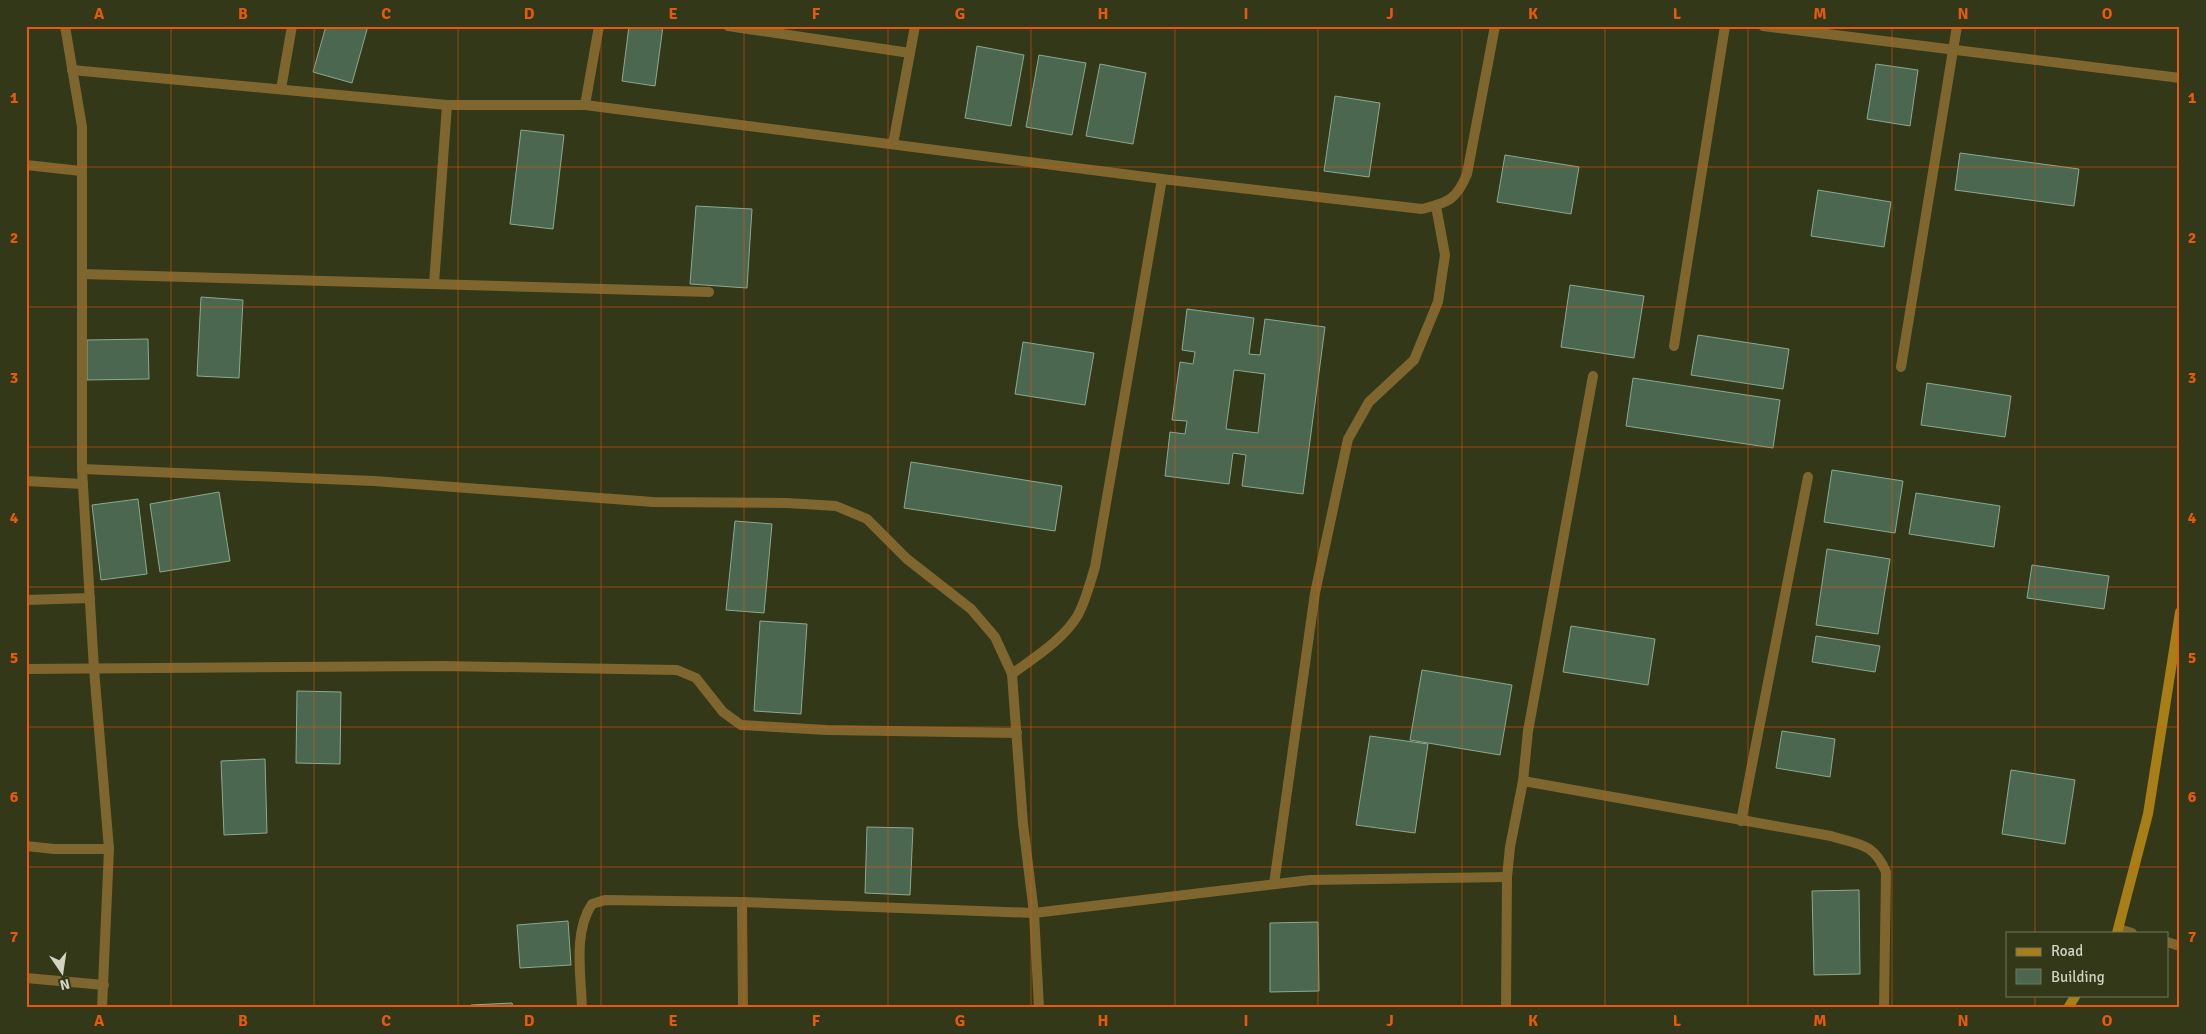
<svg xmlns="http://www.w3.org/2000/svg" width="2206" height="1034" font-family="Signika,sans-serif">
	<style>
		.building { fill: #4c674f; stroke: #8ca98f; fill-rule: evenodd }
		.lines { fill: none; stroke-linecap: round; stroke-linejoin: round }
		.minor { stroke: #7f652e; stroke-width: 10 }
		.secondary { stroke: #a87e16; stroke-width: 10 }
		.grid { fill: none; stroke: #e8590c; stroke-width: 1; stroke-opacity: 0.55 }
		.neatline { fill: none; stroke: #e8590c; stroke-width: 2 }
		.grid-label { font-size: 16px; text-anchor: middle; font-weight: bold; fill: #e8590c }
	</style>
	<rect width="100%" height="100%" fill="#333818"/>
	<g class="building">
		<path d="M326,26H368L352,83L313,72Z"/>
		<path d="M629,26H663L655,86L622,81Z"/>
		<path d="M977,46L1024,55L1011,126L965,118Z"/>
		<path d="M1039,55L1086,63L1072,135L1026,127Z"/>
		<path d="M1100,64L1146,73L1133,144L1086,136Z"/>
		<path d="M1876,64L1918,70L1910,126L1867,119Z"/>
		<path d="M1335,96L1380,103L1369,177L1324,171Z"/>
		<path d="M521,130L564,135L553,229L510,224Z"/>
		<path d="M1960,153L2079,169L2074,206L1955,190Z"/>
		<path d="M1505,155L1579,167L1571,214L1497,202Z"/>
		<path d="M1818,190L1891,202L1884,247L1811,236Z"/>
		<path d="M696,206L752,209L747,288L690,284Z"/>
		<path d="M1570,285L1644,296L1634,358L1561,347Z"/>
		<path d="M201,297L243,300L239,378L197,376Z"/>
		<path d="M1187,309L1254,318L1249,354L1260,355L1265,319L1325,327L1303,494L1242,486L1246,455L1233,453L1229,484L1165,476L1170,432L1185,434L1187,421L1172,420L1180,362L1193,364L1195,352L1182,350ZM1234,370L1265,374L1258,433L1226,429Z"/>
		<path d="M1698,335L1789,349L1783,389L1691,375Z"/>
		<path d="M148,339L149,379L87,380V340Z"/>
		<path d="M1023,342L1094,353L1085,405L1015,394Z"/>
		<path d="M1633,378L1780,400L1773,448L1626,426Z"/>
		<path d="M1927,383L2011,396L2005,437L1921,425Z"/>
		<path d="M911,462L1062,486L1055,531L904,508Z"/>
		<path d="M1832,470L1903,481L1895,533L1824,522Z"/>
		<path d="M219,492L230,561L160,572L150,504Z"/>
		<path d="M1916,493L2000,506L1994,547L1909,534Z"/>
		<path d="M138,499L147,574L101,580L92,505Z"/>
		<path d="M735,521L772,524L764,613L726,610Z"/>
		<path d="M1827,549L1890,559L1878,634L1816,625Z"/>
		<path d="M2032,565L2109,576L2104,609L2027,598Z"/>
		<path d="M760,621L807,624L801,714L754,711Z"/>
		<path d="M1571,626L1655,639L1648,685L1563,672Z"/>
		<path d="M1816,636L1880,646L1875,672L1812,662Z"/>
		<path d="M1422,670L1512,685L1500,755L1410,740Z"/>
		<path d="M297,691L341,692L340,764L296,763Z"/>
		<path d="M1782,731L1835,739L1830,777L1776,768Z"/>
		<path d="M1370,736L1428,744L1415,833L1356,825Z"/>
		<path d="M265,759L267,833L224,835L221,761Z"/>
		<path d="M2011,770L2075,780L2065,844L2002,834Z"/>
		<path d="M867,827L913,828L910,895L865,893Z"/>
		<path d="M1859,890L1860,974L1814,975L1812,891Z"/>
		<path d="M568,921L571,965L520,968L517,925Z"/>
		<path d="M1318,922L1319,991L1270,992V923Z"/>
		<path d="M512,1003L513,1008H471V1005Z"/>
	</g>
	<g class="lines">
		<g class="minor">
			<path d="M65,26L82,127V469L94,669L109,849L102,1008"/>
			<path d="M728,26L910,53"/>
			<path d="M1763,26L2180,78"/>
			<path d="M72,70L447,105H585L599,26"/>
			<path d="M281,89L292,26"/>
			<path d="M585,105L1162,179L1422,209C1448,203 1457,199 1467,174L1495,26"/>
			<path d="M893,144L915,26"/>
			<path d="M26,165L81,171"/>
			<path d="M82,274L709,292"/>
			<path d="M434,284L447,105"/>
			<path d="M1674,346L1725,26"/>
			<path d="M1901,367L1957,26"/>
			<path d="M82,469L374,481L653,502L787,503L836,506L867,519L907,559L971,609L995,637L1012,674L1023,824L1034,913L1039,1008"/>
			<path d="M26,481L83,484"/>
			<path d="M26,600L90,598"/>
			<path d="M26,669L444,666L677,670L696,678L723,712L741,725L827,730L1017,733"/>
			<path d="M1012,674C1035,657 1063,640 1078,615C1086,600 1090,583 1095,567L1162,179"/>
			<path d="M1523,781L1528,731L1593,376"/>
			<path d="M1741,821L1808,477"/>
			<path d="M26,846L54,849H109"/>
			<path d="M1274,884L1315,593L1348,439L1369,402L1414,360L1438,302L1445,255L1436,206"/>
			<path d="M742,902L743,1008"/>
			<path d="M2119,929L2132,933"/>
			<path d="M2167,942L2180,946"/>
			<path d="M26,978L104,985"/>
			<path d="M582,1008C581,975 573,932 592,904L605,900L742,902L1034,913L1310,880L1507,877"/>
			<path d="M1506,1008L1507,877L1510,847L1523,781L1831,836C1859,845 1873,842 1886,872L1884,1008"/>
		</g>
		<g class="secondary">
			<path d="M2117,933L2148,814L2180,612"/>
			<path d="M2068,1008L2076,995"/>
		</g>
	</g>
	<path class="grid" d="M171,26V1008M314,26V1008M458,26V1008M601,26V1008M744,26V1008M888,26V1008M1031,26V1008M1175,26V1008M1318,26V1008M1462,26V1008M1605,26V1008M1748,26V1008M1892,26V1008M2035,26V933M26,167H2180M26,307H2180M26,447H2180M26,587H2180M26,727H2180M26,867H2180M2035,995V1008"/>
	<rect width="2206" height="1034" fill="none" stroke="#333818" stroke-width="55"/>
	<rect x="2006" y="932" width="162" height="65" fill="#333818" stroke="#72765c"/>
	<rect x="2016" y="948" width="25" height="8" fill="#a87e16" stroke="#72765c"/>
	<text x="2051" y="956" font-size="15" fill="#d1d4c2">Road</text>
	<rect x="2016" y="969" width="25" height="15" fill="#4c674f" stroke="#72765c"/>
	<text x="2051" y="982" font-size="15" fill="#d1d4c2">Building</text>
	<g transform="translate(62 972) rotate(167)" stroke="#333818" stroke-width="4" paint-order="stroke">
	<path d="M0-4L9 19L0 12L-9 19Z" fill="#d1d4c2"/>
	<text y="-8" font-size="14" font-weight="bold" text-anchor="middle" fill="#d1d4c2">N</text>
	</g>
	<rect x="28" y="28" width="2150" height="978" class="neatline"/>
	<g class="grid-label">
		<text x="99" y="19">A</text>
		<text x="243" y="19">B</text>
		<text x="386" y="19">C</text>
		<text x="529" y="19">D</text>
		<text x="673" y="19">E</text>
		<text x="816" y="19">F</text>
		<text x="960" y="19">G</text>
		<text x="1103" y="19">H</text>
		<text x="1246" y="19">I</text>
		<text x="1390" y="19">J</text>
		<text x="1533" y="19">K</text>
		<text x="1677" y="19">L</text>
		<text x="1820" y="19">M</text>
		<text x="1963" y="19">N</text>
		<text x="2107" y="19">O</text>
		<text x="14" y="103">1</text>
		<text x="2192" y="103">1</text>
		<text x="14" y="243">2</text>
		<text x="2192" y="243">2</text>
		<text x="14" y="383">3</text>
		<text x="2192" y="383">3</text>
		<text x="14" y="523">4</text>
		<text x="2192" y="523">4</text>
		<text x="14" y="663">5</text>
		<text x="2192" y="663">5</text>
		<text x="14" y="802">6</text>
		<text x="2192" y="802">6</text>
		<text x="14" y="942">7</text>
		<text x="2192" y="942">7</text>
		<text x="99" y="1026">A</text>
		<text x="243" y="1026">B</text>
		<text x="386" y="1026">C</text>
		<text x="529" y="1026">D</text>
		<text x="673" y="1026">E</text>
		<text x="816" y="1026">F</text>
		<text x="960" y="1026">G</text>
		<text x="1103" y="1026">H</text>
		<text x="1246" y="1026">I</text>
		<text x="1390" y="1026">J</text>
		<text x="1533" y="1026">K</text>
		<text x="1677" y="1026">L</text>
		<text x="1820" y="1026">M</text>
		<text x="1963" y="1026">N</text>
		<text x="2107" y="1026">O</text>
	</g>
</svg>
